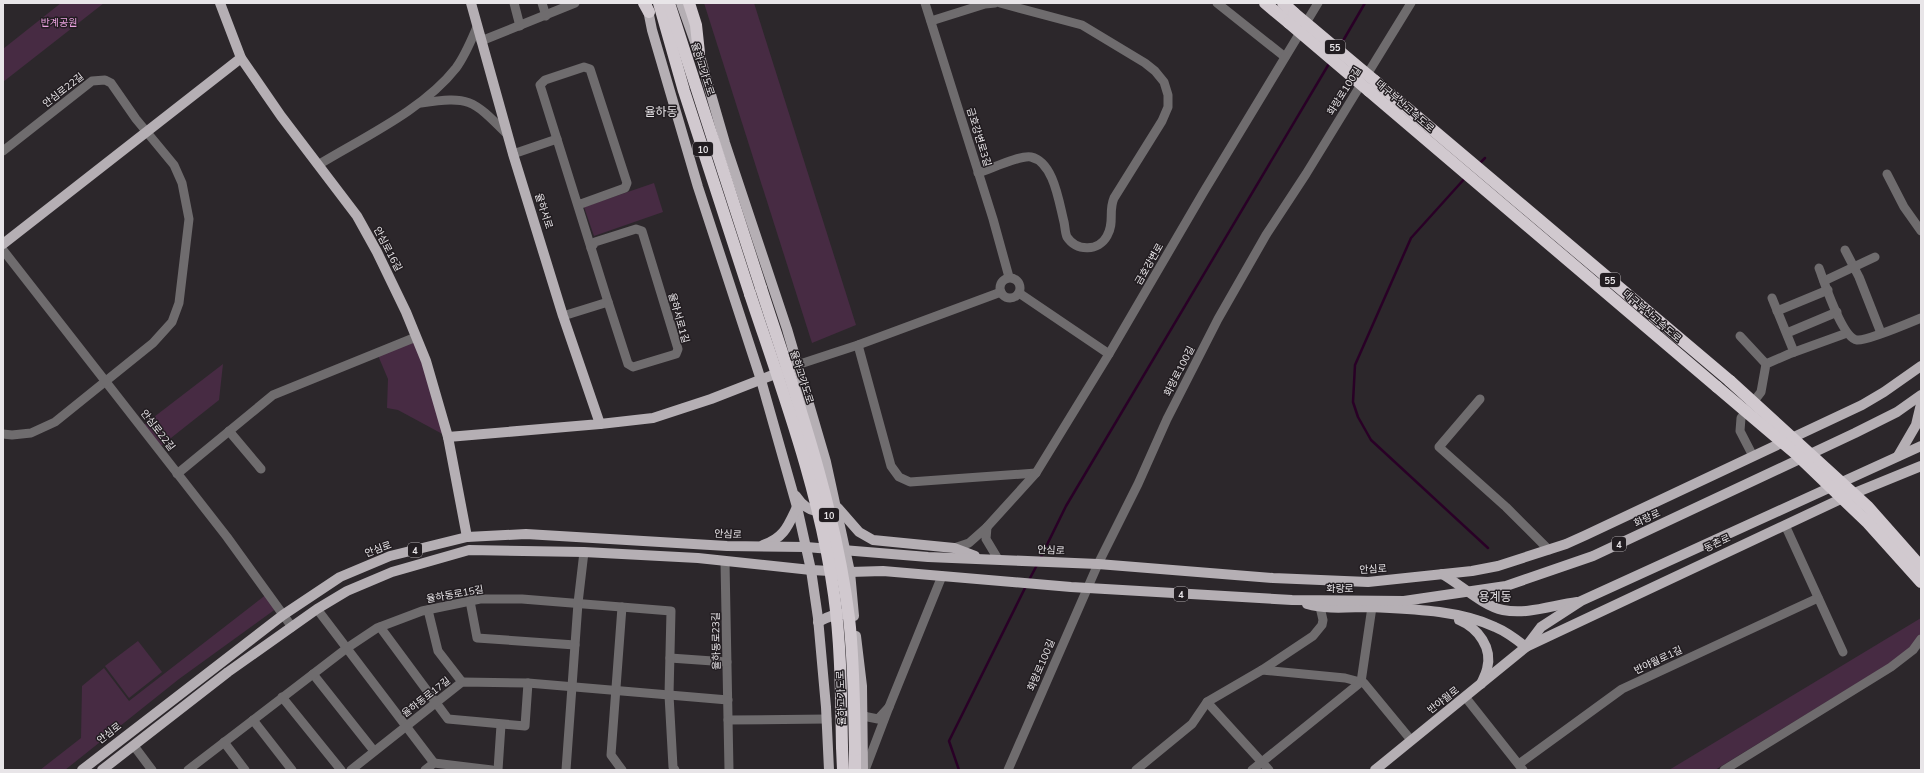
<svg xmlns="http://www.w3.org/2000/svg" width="1924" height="773" font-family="Mulish,'Noto Sans KR',sans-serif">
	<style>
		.green { fill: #472b43 }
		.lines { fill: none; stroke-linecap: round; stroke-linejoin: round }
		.stream { stroke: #290026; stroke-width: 2.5 }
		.minor { stroke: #6f6c6e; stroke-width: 9 }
		.major { stroke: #b5afb4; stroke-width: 10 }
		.highway { stroke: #d1c9cf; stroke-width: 12 }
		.highway-bridge { stroke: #d1c9cf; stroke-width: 12 }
		.labels { text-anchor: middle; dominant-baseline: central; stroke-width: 3; stroke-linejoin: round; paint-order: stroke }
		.shield { fill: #221d21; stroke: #ada9ac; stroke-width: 1 }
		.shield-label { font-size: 9px; font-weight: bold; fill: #e8e5e8 }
		.park-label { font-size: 10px; fill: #eca3e1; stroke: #221d21 }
		.street-label { font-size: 10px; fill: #e8e5e8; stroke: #221d21 }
		.quarter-label { font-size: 12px; fill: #e8e5e8; stroke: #221d21 }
	</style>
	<rect width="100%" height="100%" fill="#2c272b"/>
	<g class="green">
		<path d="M61,3H104L3,82V49Z"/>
		<path d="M704,3H754L856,325L812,343Z"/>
		<path d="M654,183L663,212L594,236L584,207Z"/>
		<path d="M416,337L448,437L398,410L387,408L388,379L377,353Z"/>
		<path d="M223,364L219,400L157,449L141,427Z"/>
		<path d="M267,594L277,608L179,679L65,770H40L81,738L82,686L104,668L129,701Z"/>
		<path d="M1921,618V644L1715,770H1669Z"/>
		<path d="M138,641L162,672L129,698L105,666Z"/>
	</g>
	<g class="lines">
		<g class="stream">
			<path d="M1340,46L1365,3"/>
			<path d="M1479,164L1485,158"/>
			<path d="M1466,177L1411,238L1355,365L1353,402L1358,417L1371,440L1488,548"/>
			<path d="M1040,559L1066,506L1330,62"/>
			<path d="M1029,580L1037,565"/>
			<path d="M959,770L949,741L1026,586"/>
		</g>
		<g class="minor">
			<path d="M514,3L520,26"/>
			<path d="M542,3L546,16"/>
			<path d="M925,3L993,219L1009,277"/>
			<path d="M1217,3L1285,57"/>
			<path d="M931,21L985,4L995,3"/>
			<path d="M481,41L575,3"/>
			<path d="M421,103C469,96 472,99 506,133"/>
			<path d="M3,151L92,81L105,80L111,83L136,119L174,165L182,183L189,219L179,303L172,322L153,343L55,422L31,433L12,435L3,434"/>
			<path d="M513,154L557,139"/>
			<path d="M318,165C364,137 423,110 456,68C465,56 471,41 477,27"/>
			<path d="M978,173C991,169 1019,155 1031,157C1054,162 1059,203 1064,222C1065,226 1065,233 1067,237C1077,252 1099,251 1107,236C1115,222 1108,212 1114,198L1162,121L1168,107V95L1164,82L1155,71L1145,63L1082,25L1000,3"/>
			<path d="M1887,174L1904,207L1921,231"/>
			<path d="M578,205L625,188L627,183L590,69L584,67L545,80L540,85L608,302"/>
			<path d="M3,250L227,537L292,627"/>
			<path d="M1845,250L1859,277L1881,333"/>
			<path d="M1819,268C1824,281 1842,338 1857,340C1867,341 1909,323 1921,318"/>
			<circle cx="1010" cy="288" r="10"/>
			<path d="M1824,281L1875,257"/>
			<path d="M1019,293L1109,354"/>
			<path d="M1772,298L1794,352"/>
			<path d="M1777,311L1828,290"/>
			<path d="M563,316L608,302L628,364L633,367L676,354L678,349L642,231L636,229L595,242L591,248"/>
			<path d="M1787,333L1837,312"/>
			<path d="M1740,336L1766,364"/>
			<path d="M858,345L891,466L899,477L910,482L1036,473"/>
			<path d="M797,365L858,345L1001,292"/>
			<path d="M1480,399L1439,447L1506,507L1549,550"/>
			<path d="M229,431L261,469"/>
			<path d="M1753,456L1740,431L1741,418L1761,392L1766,364L1789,354L1847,333"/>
			<path d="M177,474L273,395L416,337"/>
			<path d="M1785,525L1843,652"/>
			<path d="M987,527L1036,473L1109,354L1203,193L1318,3"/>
			<path d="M954,548L969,543L987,527L986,539L998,559"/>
			<path d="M725,562L729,770"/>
			<path d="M470,601L477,638L575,645"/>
			<path d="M317,609L434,763"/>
			<path d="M428,610L438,651L462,682"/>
			<path d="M380,627L448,719L525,726L528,683"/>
			<path d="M670,658L727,662"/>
			<path d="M1262,670L1345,678L1364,683L1411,740"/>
			<path d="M313,674L374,751"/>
			<path d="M282,697L341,770"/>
			<path d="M1466,698L1523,770"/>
			<path d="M1207,702L1269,770"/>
			<path d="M889,707L942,576"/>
			<path d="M862,715L868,717L878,719L889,707L865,770"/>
			<path d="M253,720L292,770"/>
			<path d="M728,720L827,719"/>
			<path d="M224,742L245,770"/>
			<path d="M134,746L152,770"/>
			<path d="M1519,764L1622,689L1818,598"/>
			<path d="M188,770L347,648L377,628L422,611L480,599H522L671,611L669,695L673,767L675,770"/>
			<path d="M351,770L462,682L528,683L728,700"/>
			<path d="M425,770L434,763L492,770"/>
			<path d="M498,770L501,725"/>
			<path d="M566,770L578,603L584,552"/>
			<path d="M622,770L611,755L622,607"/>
			<path d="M1008,770L1098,564L1138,484L1167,419L1218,319L1266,235L1306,174L1411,3"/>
			<path d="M1136,770L1192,724L1207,702L1262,670L1313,636L1322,625L1323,620L1320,607"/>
			<path d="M1252,770L1361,682L1372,607"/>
			<path d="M1724,770L1891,667L1913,650L1921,639"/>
		</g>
		<g class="major">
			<path d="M220,3L241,58L281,116L357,216L377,252L406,312L426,361L448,437L467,537"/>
			<path d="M681,3L699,53L725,143L787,329L826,462L850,572L854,616"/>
			<path d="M647,5L652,30L698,187L761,380L797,507L811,570L818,618L826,707L829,770"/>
			<path d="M3,244L241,58"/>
			<path d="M600,424L653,418L711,399L783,371"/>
			<path d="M448,437L600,424L563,316L513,154L471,3"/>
			<path d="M1898,456L1916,425L1921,404"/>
			<path d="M796,496C802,505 811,513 823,510"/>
			<path d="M838,508L859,532L873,540L954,548L975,556"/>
			<path d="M763,545C784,538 788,526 797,507"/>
			<path d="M1442,574C1460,584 1483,606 1503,610C1527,615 1553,605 1577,602"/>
			<path d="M1307,604C1328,610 1350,607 1371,607C1411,609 1459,610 1495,627C1507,632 1516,639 1526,647"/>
			<path d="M1459,620C1478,628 1493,648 1487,669C1486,674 1483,679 1481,684"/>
			<path d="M818,622C826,618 835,613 843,614"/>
			<path d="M856,636L862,686L863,770"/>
			<path d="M1528,646L1845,497L1921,466"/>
			<path d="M82,770L283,615L340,577L390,556L467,537L526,534L727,546L806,547L928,557L1098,564L1273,578L1368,582L1472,571L1498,566L1566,544L1586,535L1862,405L1884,392L1921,366"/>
			<path d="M102,770L228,672L317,609L347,591L392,572L469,550L584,552L698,558L811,570L850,572L883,571L1071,587L1292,600L1404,601L1506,586L1593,556L1855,433L1897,412L1921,395"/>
			<path d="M1375,770L1526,647L1541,627L1581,601L1921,446"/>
		</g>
		<g class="highway">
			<path d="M644,3L649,12"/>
			<path d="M659,3L684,91L750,294"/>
			<path d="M669,3L761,288"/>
			<path d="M689,3L696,25L699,53"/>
			<path d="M1265,3L1289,23"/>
			<path d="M1283,3L1294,13"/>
			<path d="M1375,81L1730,381"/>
			<path d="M1369,91L1717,387"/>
			<path d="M842,747L843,770"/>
			<path d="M855,770V750"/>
		</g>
		<g class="highway-bridge">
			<path d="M1294,13L1375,81"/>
			<path d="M1289,23L1369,91"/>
			<path d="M761,288C796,396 835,505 849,618C854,661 854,706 855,750"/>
			<path d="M750,294C783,393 820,492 834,595C841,645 841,696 842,747"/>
			<path d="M1730,381L1868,507L1921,567"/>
			<path d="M1717,387L1795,453L1868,523L1921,582"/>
		</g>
	</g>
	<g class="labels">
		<g class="shield">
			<rect x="1325" y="40" width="20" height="14" rx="3"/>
			<rect x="693" y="142" width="20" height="14" rx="3"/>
			<rect x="1600" y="273" width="20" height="14" rx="3"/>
			<rect x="819" y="508" width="20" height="14" rx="3"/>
			<rect x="1612" y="537" width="14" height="14" rx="3"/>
			<rect x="408" y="543" width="14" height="14" rx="3"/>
			<rect x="1174" y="587" width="14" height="14" rx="3"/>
		</g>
		<g class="shield-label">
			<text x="1335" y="47">55</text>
			<text x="703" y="149">10</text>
			<text x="1610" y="280">55</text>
			<text x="829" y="515">10</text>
			<text x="1619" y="544">4</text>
			<text x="415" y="550">4</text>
			<text x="1181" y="594">4</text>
		</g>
		<g class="park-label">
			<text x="59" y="22">반계공원</text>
		</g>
		<g class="street-label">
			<text transform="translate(703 69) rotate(72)">율하고가도로</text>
			<text transform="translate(63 90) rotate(-38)">안심로22길</text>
			<text transform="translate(1344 91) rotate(-58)">화랑로100길</text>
			<text transform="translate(1405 106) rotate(41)">대구부산고속도로</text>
			<text transform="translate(979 137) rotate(73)">금호강변로3길</text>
			<text transform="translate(544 211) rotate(72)">율하서로</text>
			<text transform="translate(388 249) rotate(62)">안심로16길</text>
			<text transform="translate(1149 264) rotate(-60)">금호강변로</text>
			<text transform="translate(1652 316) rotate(41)">대구부산고속도로</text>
			<text transform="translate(679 318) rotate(74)">율하서로1길</text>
			<text transform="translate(1179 371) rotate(-63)">화랑로100길</text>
			<text transform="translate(802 377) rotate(72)">율하고가도로</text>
			<text transform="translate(158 430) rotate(52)">안심로22길</text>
			<text transform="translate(1647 518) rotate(-25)">화랑로</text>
			<text transform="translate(728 534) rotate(3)">안심로</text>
			<text transform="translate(1717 543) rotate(-25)">동촌로</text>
			<text transform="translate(378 549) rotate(-20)">안심로</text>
			<text transform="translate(1051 550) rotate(3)">안심로</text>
			<text transform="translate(1373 569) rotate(-3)">안심로</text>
			<text x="1340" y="588">화랑로</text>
			<text transform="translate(455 594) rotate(-10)">율하동로15길</text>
			<text transform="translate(716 641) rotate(-91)">율하동로23길</text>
			<text transform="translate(1658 660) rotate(-25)">반야월로1길</text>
			<text transform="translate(1041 665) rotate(-67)">화랑로100길</text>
			<text transform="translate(426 697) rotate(-38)">율하동로17길</text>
			<text transform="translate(841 698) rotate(-92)">율하고가도로</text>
			<text transform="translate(1443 700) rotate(-38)">반야월로</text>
			<text transform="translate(109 733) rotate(-38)">안심로</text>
		</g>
		<g class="quarter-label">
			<text x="661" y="111">율하동</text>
			<text x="1495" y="596">용계동</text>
		</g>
	</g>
	<rect width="1924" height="773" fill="none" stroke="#e8e5e8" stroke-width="8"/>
</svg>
